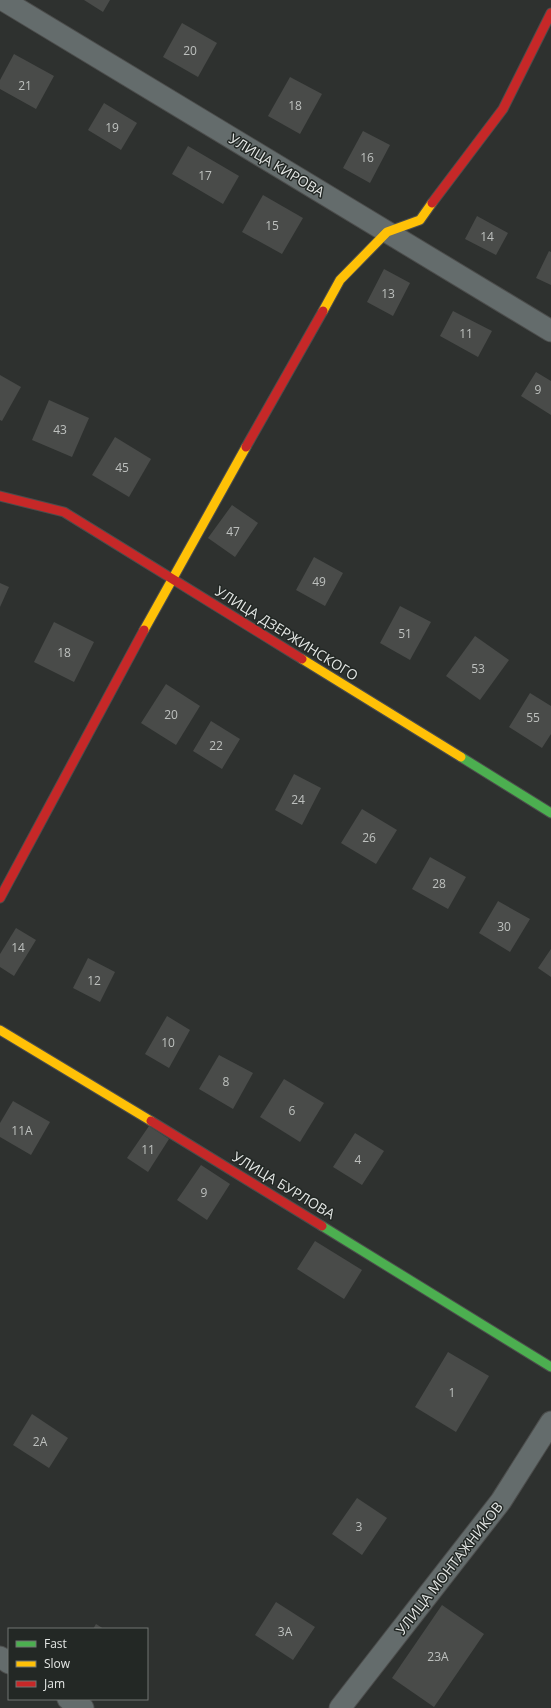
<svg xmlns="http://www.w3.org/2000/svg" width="551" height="1708" font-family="'Open Sans',sans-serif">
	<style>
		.building { fill: #494b49 }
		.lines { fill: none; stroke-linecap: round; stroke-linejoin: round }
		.street-casing { stroke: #4c4d4c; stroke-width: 23 }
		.fast-casing { stroke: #4c4d4c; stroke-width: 11 }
		.slow-casing { stroke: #4c4d4c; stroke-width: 11 }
		.jam-casing { stroke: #4c4d4c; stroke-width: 11 }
		.street { stroke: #646c6c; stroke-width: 21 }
		.fast { stroke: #4caf50; stroke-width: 9 }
		.slow { stroke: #ffc107; stroke-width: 9 }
		.jam { stroke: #c62828; stroke-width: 9 }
		.labels { text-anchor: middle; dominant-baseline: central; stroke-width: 3; stroke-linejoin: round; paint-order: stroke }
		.number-label { font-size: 12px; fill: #bdc0be }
		.street-label { font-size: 14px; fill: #e4e7e5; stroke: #232825 }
	</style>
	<rect width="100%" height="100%" fill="#2e312f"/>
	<g class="building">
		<path d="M84,0H110L103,12Z"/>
		<path d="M182,23L217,43L198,77L163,57Z"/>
		<path d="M14,54L54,76L36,109L0,89V80Z"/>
		<path d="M290,77L322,94L300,134L268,116Z"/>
		<path d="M104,103L137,123L121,150L88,130Z"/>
		<path d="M363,131L390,145L370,183L343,168Z"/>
		<path d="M188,146L239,176L223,204L172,174Z"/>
		<path d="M263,195L303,218L282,254L242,232Z"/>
		<path d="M477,216L508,233L496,255L465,239Z"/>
		<path d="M549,251L551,252V285L536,278Z"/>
		<path d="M384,269L410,283L393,316L367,302Z"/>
		<path d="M453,311L492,331L478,357L440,336Z"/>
		<path d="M536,372L551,381V415L521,396Z"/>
		<path d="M0,375L21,387L2,421L0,420Z"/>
		<path d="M49,400L89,418L72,457L32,440Z"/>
		<path d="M115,437L151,459L129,497L92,475Z"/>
		<path d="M232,505L258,523L235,557L208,538Z"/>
		<path d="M314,557L343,573L325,606L296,590Z"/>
		<path d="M0,583L9,587L0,607Z"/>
		<path d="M400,606L431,622L410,660L380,643Z"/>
		<path d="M54,622L94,642L74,682L34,662Z"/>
		<path d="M475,636L509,660L480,700L446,676Z"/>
		<path d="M166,684L200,706L176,745L141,723Z"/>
		<path d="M530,693L551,706V734L542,748L509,727Z"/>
		<path d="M211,721L240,739L222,769L193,751Z"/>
		<path d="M294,774L321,788L302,825L275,810Z"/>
		<path d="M362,809L397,830L376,864L341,843Z"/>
		<path d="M430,857L466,877L448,909L412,889Z"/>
		<path d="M498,901L530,919L510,952L479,933Z"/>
		<path d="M16,928L36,940L14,976L0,967V954Z"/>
		<path d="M551,949V977L538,968Z"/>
		<path d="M88,958L115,972L100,1002L73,988Z"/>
		<path d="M167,1016L190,1030L169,1068L145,1054Z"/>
		<path d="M219,1055L253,1073L233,1109L199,1089Z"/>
		<path d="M284,1079L324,1103L300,1142L260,1117Z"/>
		<path d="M13,1101L50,1122L31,1155L0,1137V1123Z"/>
		<path d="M149,1126L169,1139L148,1172L127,1158Z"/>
		<path d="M355,1133L384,1151L362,1185L333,1167Z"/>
		<path d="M201,1165L230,1184L207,1220L177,1200Z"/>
		<path d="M315,1241L362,1270L344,1299L297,1269Z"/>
		<path d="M448,1352L489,1376L456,1432L415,1407Z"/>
		<path d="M32,1414L68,1438L49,1468L13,1445Z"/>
		<path d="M357,1498L387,1518L362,1555L332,1534Z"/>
		<path d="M276,1602L315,1627L293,1660L255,1635Z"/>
		<path d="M442,1605L484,1634L434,1707L392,1678Z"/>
		<path d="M96,1624L104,1629H93Z"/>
	</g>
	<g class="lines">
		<defs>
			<g id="street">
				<path d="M3,0L551,331"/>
				<path d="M0,1657L9,1663"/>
				<path d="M68,1699L83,1708"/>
				<path d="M340,1708L501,1501L551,1422"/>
			</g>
			<g id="fast">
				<path d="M461,757L551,813"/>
				<path d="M322,1226L551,1367"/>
			</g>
			<g id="slow">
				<path d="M323,311L340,280L387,232L420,220L432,203"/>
				<path d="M144,630L246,447"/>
				<path d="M302,659L461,757"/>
				<path d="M0,1030L151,1121"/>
			</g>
			<g id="jam">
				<path d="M432,203L503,109L551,13"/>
				<path d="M246,447L323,311"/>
				<path d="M0,496L64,512L302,659"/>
				<path d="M0,898L144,630"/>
				<path d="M151,1121L322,1226"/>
			</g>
		</defs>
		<use href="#street" class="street-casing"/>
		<use href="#fast" class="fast-casing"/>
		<use href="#slow" class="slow-casing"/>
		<use href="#jam" class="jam-casing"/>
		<use href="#street" class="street"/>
		<use href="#fast" class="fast"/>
		<use href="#slow" class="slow"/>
		<use href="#jam" class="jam"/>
	</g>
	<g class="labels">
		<g class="number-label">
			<text x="190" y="50">20</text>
			<text x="25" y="85">21</text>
			<text x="295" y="105">18</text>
			<text x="112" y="127">19</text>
			<text x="367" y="157">16</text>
			<text x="205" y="175">17</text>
			<text x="272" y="225">15</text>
			<text x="487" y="236">14</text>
			<text x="388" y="293">13</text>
			<text x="466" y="333">11</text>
			<text x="538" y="389">9</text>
			<text x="60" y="429">43</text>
			<text x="122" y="467">45</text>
			<text x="233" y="531">47</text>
			<text x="319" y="581">49</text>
			<text x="405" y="633">51</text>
			<text x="64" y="652">18</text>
			<text x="478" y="668">53</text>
			<text x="171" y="714">20</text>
			<text x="533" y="717">55</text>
			<text x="216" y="745">22</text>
			<text x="298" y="799">24</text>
			<text x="369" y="837">26</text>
			<text x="439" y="883">28</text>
			<text x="504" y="926">30</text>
			<text x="18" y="947">14</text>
			<text x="94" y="980">12</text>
			<text x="168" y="1042">10</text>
			<text x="226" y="1081">8</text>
			<text x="292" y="1110">6</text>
			<text x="22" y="1130">11А</text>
			<text x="148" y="1149">11</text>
			<text x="358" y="1159">4</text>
			<text x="204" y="1192">9</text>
			<text x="452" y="1392">1</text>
			<text x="40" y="1441">2А</text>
			<text x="359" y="1526">3</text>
			<text x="285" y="1631">3А</text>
			<text x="438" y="1656">23А</text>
		</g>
		<g class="street-label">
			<text transform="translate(277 165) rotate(31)">УЛИЦА КИРОВА</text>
			<text transform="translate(287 633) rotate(32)">УЛИЦА ДЗЕРЖИНСКОГО</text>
			<text transform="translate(284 1185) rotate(31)">УЛИЦА БУРЛОВА</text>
			<text transform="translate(449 1568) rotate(-52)">УЛИЦА МОНТАЖНИКОВ</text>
		</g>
	</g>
	<rect x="8" y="1628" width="140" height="72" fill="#232825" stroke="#707472"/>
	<rect x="16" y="1641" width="20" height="6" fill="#4caf50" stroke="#707472"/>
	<text x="44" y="1648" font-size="12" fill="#e4e7e5">Fast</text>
	<rect x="16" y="1661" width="20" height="6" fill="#ffc107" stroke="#707472"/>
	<text x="44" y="1668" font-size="12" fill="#e4e7e5">Slow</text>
	<rect x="16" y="1681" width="20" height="6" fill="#c62828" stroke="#707472"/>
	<text x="44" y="1688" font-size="12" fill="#e4e7e5">Jam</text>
</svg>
